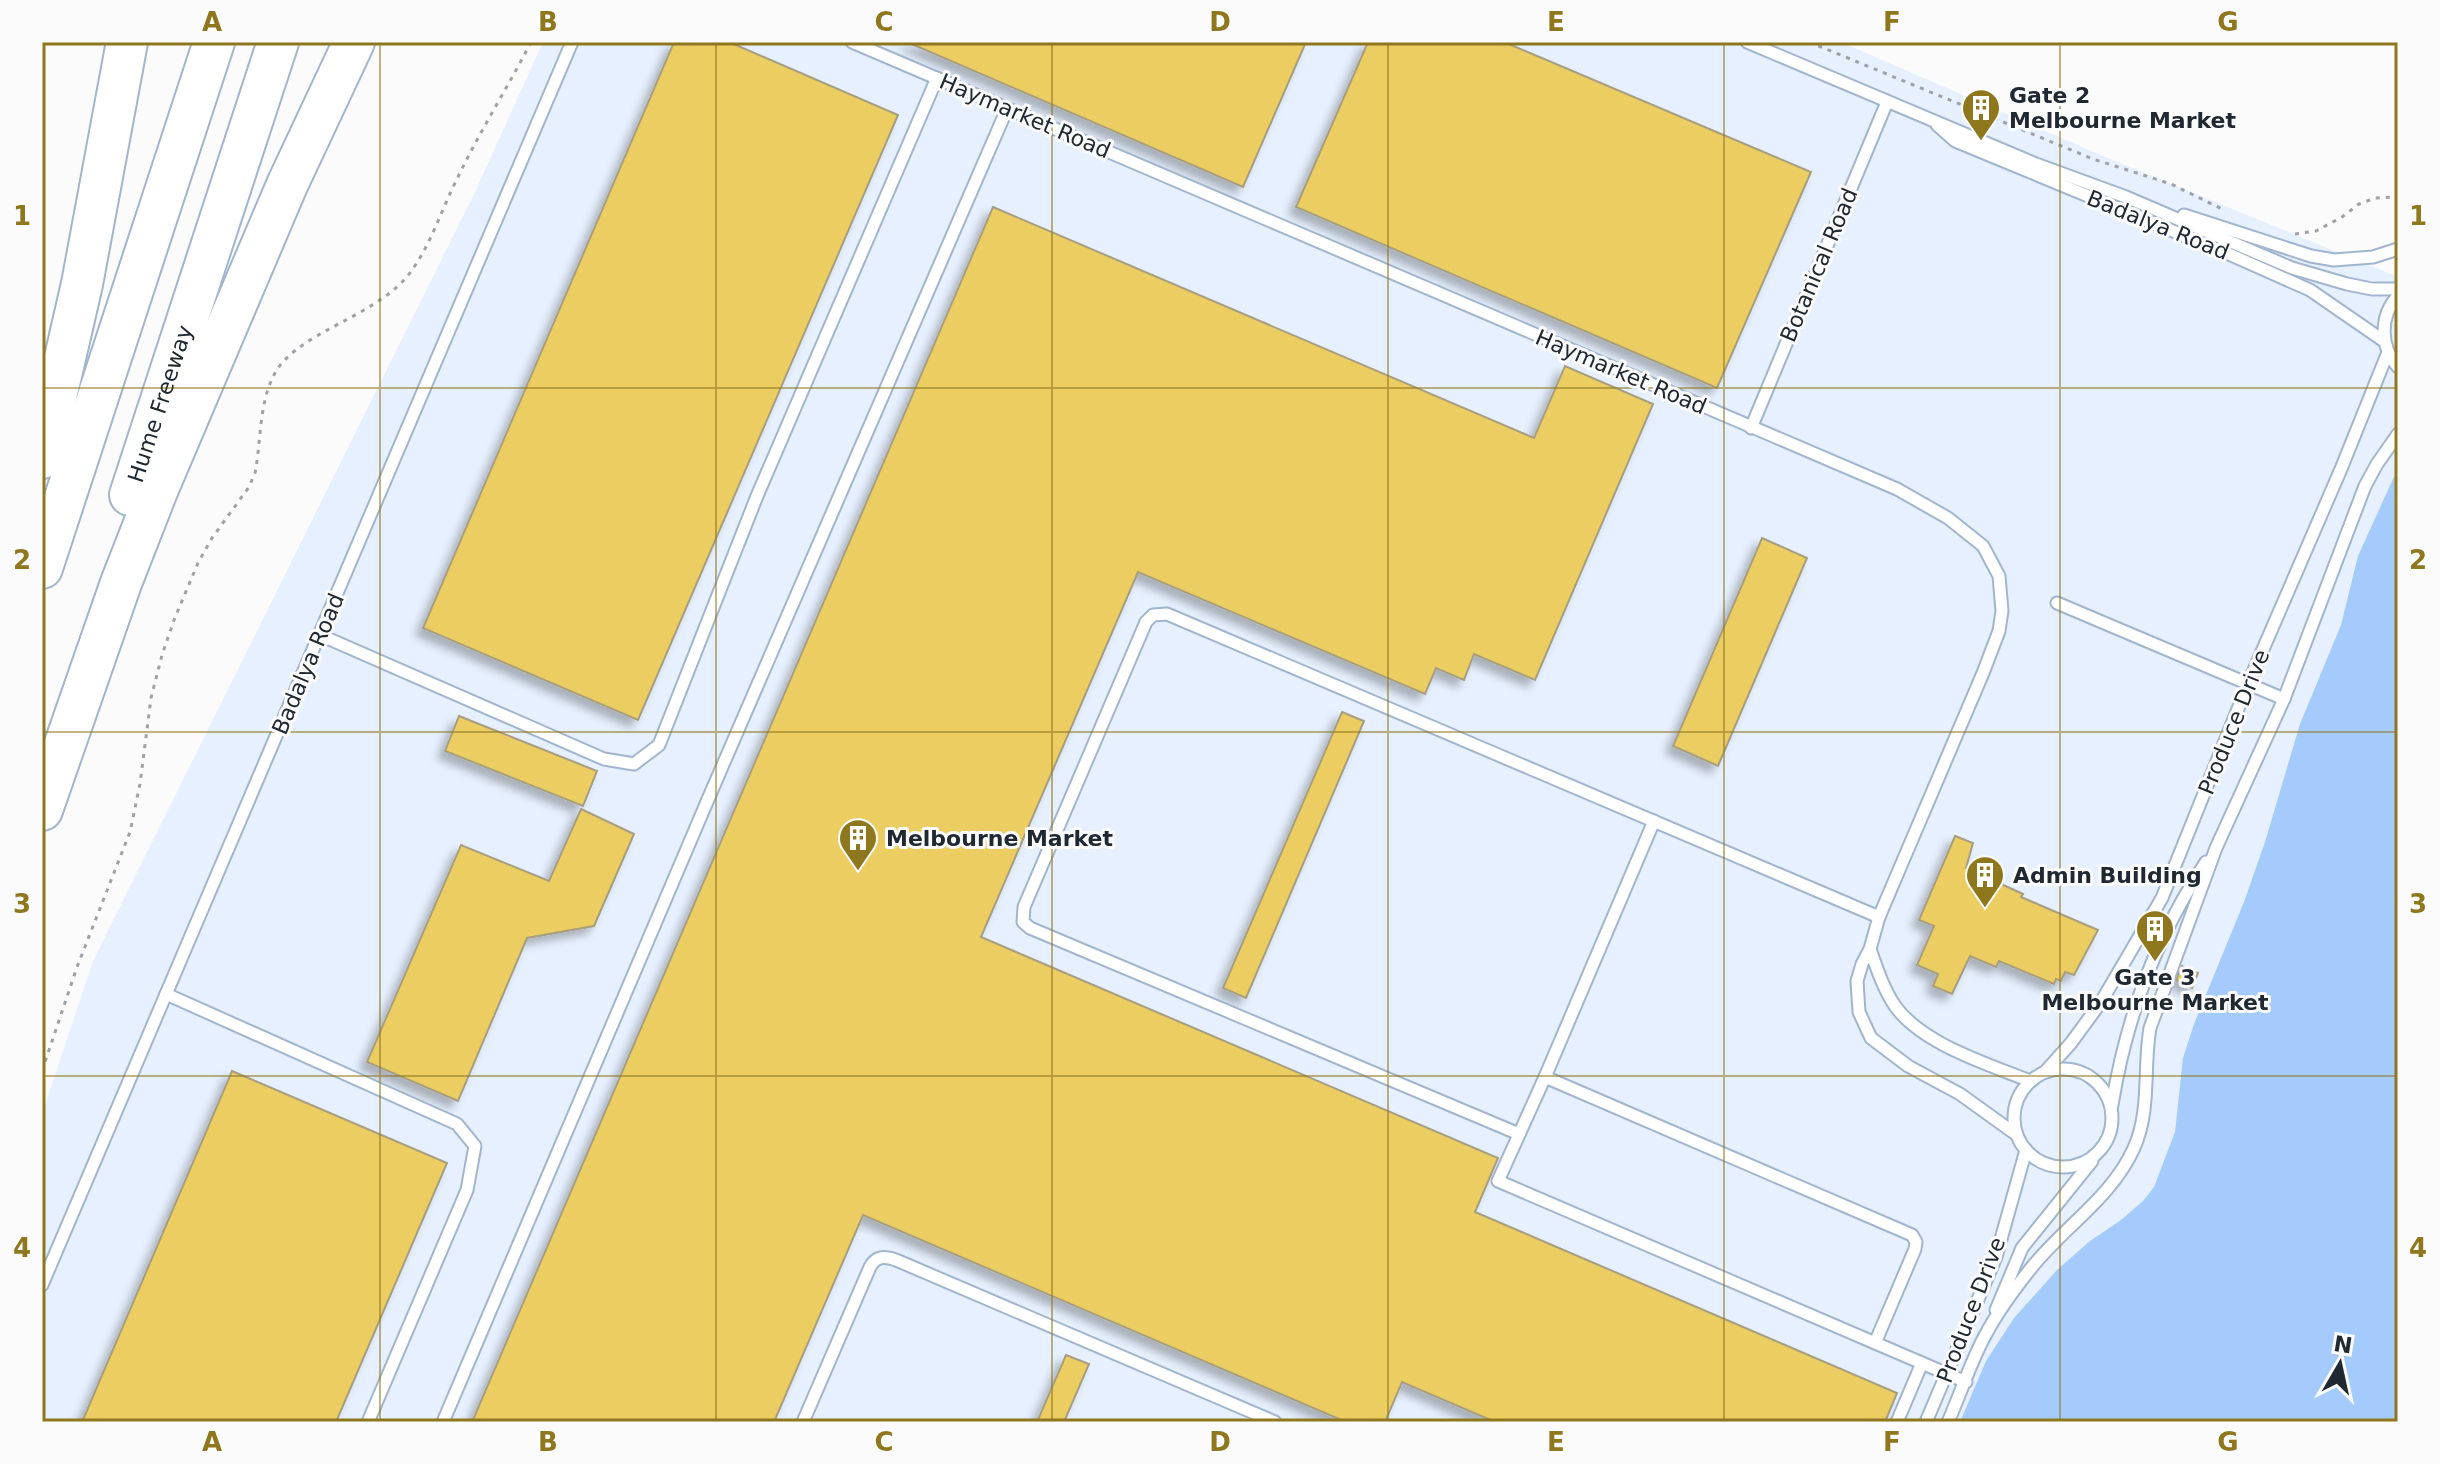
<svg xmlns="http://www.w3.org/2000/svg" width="2440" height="1464" font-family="'DejaVu Sans',sans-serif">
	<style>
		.built { fill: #e6f0fe }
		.green { fill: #a4cbfc }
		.building { fill: #ebcd62; stroke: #a79e7f; stroke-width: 2; filter: url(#shadow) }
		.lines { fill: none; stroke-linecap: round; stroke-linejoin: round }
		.lane-casing { stroke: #a1b5cf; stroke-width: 15 }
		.highway-casing { stroke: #a1b5cf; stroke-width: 44 }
		.path { stroke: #9ea1a5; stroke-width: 3; stroke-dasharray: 4 6; stroke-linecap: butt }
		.lane { stroke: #fff; stroke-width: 11 }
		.highway { stroke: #fff; stroke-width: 40 }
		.grid { fill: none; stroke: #8f771d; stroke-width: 2; stroke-opacity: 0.55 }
		.labels { text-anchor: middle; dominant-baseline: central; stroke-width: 6; stroke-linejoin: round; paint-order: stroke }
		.poi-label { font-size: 22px; font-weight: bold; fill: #202832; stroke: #fbfbfb; text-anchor: start }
		.street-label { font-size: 22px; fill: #202832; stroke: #fbfbfb }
		.neatline { fill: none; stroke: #8f771d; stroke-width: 3 }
		.grid-label { font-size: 26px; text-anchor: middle; font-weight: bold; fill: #8f771d }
	</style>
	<defs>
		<filter id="shadow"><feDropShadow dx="-7" dy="7" stdDeviation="4" flood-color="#0004"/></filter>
	</defs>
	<rect width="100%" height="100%" fill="#fbfbfb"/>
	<path class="built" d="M543,42H1841L2096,153L2398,277V1125L2285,1422H42V1114L93,961L476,190Z"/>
	<path class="green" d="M2398,468V1422H1960L1986,1361L2014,1318L2057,1270L2090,1241L2121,1220L2143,1201L2154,1187L2175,1132L2183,1058L2194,1024L2244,902L2265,842L2300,724L2341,625L2358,556Z"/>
	<g class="building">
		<path d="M674,42H729L898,115L638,720L423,628Z"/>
		<path d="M907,42H1306L1243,187Z"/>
		<path d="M1368,42H1504L1811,172L1717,388L1296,207Z"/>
		<path d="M993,207L1534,438L1565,366L1653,404L1535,680L1474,654L1464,680L1436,668L1425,694L1138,572L981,937L1498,1158L1475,1212L1897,1393L1885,1422H1495L1402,1382L1385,1422H1346L863,1215L774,1422H472Z"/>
		<path d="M1762,538L1807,558L1718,766L1673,746Z"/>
		<path d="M1342,712L1364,721L1246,998L1223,988Z"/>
		<path d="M459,716L597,771L583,806L445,751Z"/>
		<path d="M581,809L634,834L594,926L527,938L458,1101L367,1062L461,845L549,881Z"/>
		<path d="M1955,836L1973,843L1966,868L2023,894L2021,897L2098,930L2074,975L2065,972L2061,981L2056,979L2054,984L1999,961L1996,967L1970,956L1952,994L1933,986L1938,974L1917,965L1934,926L1919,920Z"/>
		<path d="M2182,966L2198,973L2192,988L2176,980Z"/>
		<path d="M232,1071L447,1163L336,1422H82Z"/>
		<path d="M1066,1355L1089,1364L1064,1422H1037Z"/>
	</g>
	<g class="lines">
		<defs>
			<g id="lane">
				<path d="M852,42L1897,489L1948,518L1983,546L1999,576L2002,611L1999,631L1983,673L1879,917L1870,949L1862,964L1857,981L1859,1012L1871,1038L1908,1066L1960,1094L2017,1135"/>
				<path d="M1747,42L2036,164L2126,197L2292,268L2347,284L2372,289H2398"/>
				<path d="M1937,125L1955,141L2231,255L2310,290L2384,341"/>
				<path d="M2184,215L2311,256L2334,260L2373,257L2398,249"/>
				<path d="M2398,296C2379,316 2380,347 2398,367"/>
				<path d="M1751,428L1887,102"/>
				<path d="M2057,603L2284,699"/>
				<path d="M320,635L604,759L634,764L659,745L757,496L937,78"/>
				<path d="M1654,821L1545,1077L1498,1181L1966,1382"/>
				<path d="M1870,949C1877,969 1883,988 1895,1006C1922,1044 1988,1064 2030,1081"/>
				<path d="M166,994L457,1124L475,1146L467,1190L368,1422"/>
				<circle cx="2063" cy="1118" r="49"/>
				<path d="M2045,1072L2071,1043L2101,1002L2162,898L2248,684L2341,469L2388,352"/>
				<path d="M1545,1077L1912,1235L1916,1242L1915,1249L1875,1343"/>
				<path d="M2112,1105C2126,1019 2157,935 2206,862"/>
				<path d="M1519,1134L1030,928L1023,922L1024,907L1146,622L1153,615L1167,614L1879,917"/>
				<path d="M42,1285L572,42"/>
				<path d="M1996,1310L2022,1248L2092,1161"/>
				<path d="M443,1422L709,797L1007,109"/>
				<path d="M803,1422L870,1267C876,1256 884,1256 896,1260L1275,1422"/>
				<path d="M1897,1422L1922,1363"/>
				<path d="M1926,1422L1996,1257L2026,1150"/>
				<path d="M1948,1422C1961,1393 1971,1360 1987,1332C1999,1310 2016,1287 2032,1267C2065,1226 2112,1197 2134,1148C2151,1110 2143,1068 2150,1028L2216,848L2284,699L2365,486L2377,464L2398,434"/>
			</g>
			<g id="highway">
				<path d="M42,458L82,284L127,42"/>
				<path id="s1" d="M130,495L278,42"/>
				<path d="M42,568L214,42"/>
				<path d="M42,810L121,583L157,491L287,185L354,42"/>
			</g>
		</defs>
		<use href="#lane" class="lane-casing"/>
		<use href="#highway" class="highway-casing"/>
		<g class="path">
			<path d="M1809,42L2093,159L2171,184L2224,210"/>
			<path d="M2295,234L2316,231L2342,217L2359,204L2375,198L2398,197"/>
			<path d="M42,1071L77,967L130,832L140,784L151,698L162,655L174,620L198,563L212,538L249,487L255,473C261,442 259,405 273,377C294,331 379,318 412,270C432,242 442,208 458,177C480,131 508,87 531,42"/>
		</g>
		<use href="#lane" class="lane"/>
		<use href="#highway" class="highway"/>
	</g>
	<path class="grid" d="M380,42V1422M716,42V1422M1052,42V1422M1388,42V1422M1724,42V1422M2060,42V1422M42,388H2398M42,732H2398M42,1076H2398"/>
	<defs>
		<symbol id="building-pin" viewBox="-11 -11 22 30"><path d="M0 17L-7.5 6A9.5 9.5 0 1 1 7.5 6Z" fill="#8f771d" stroke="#fbfbfb"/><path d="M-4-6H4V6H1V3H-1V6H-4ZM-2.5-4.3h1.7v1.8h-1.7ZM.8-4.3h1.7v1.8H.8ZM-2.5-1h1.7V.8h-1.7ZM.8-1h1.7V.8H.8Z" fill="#fff"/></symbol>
	</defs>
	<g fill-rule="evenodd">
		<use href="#building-pin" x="1959" y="86" width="44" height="60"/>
		<use href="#building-pin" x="836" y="816" width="44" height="60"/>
		<use href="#building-pin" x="1963" y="853" width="44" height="60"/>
		<use href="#building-pin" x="2133" y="907" width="44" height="60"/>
	</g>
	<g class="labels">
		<g class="poi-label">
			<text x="2009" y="95">Gate 2<tspan x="2009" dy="25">Melbourne Market</tspan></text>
			<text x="886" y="838">Melbourne Market</text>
			<text x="2013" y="875">Admin Building</text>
			<text x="2155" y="977" text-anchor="middle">Gate 3<tspan x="2155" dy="25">Melbourne Market</tspan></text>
		</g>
		<g class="street-label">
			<text transform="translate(1025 116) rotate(23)">Haymarket Road</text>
			<text transform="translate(2158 225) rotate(22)">Badalya Road</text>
			<text transform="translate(1819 265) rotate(-67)">Botanical Road</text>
			<text transform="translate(1621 372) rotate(23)">Haymarket Road</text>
			<text stroke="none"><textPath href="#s1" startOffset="96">Hume Freeway</textPath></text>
			<text transform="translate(308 664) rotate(-67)">Badalya Road</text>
			<text transform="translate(2234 722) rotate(-68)">Produce Drive</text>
			<text transform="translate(1971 1310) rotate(-69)">Produce Drive</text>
		</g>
	</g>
	<rect width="2440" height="1464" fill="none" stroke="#fbfbfb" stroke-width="88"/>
	<g transform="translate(2340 1364) rotate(9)" stroke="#fbfbfb" stroke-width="6" paint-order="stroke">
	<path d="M0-6L14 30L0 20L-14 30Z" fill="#202832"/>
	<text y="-12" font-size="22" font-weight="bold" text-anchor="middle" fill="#202832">N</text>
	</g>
	<rect x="44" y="44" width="2352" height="1376" class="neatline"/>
	<g class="grid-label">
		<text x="212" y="31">A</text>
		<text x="548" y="31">B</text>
		<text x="884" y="31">C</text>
		<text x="1220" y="31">D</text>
		<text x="1556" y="31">E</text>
		<text x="1892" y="31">F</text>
		<text x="2228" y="31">G</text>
		<text x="22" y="225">1</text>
		<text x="2418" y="225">1</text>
		<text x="22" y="569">2</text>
		<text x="2418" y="569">2</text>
		<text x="22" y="913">3</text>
		<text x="2418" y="913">3</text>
		<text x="22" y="1257">4</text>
		<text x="2418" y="1257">4</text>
		<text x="212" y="1451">A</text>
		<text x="548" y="1451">B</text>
		<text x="884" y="1451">C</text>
		<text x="1220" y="1451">D</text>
		<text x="1556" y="1451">E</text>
		<text x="1892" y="1451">F</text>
		<text x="2228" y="1451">G</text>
	</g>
</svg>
